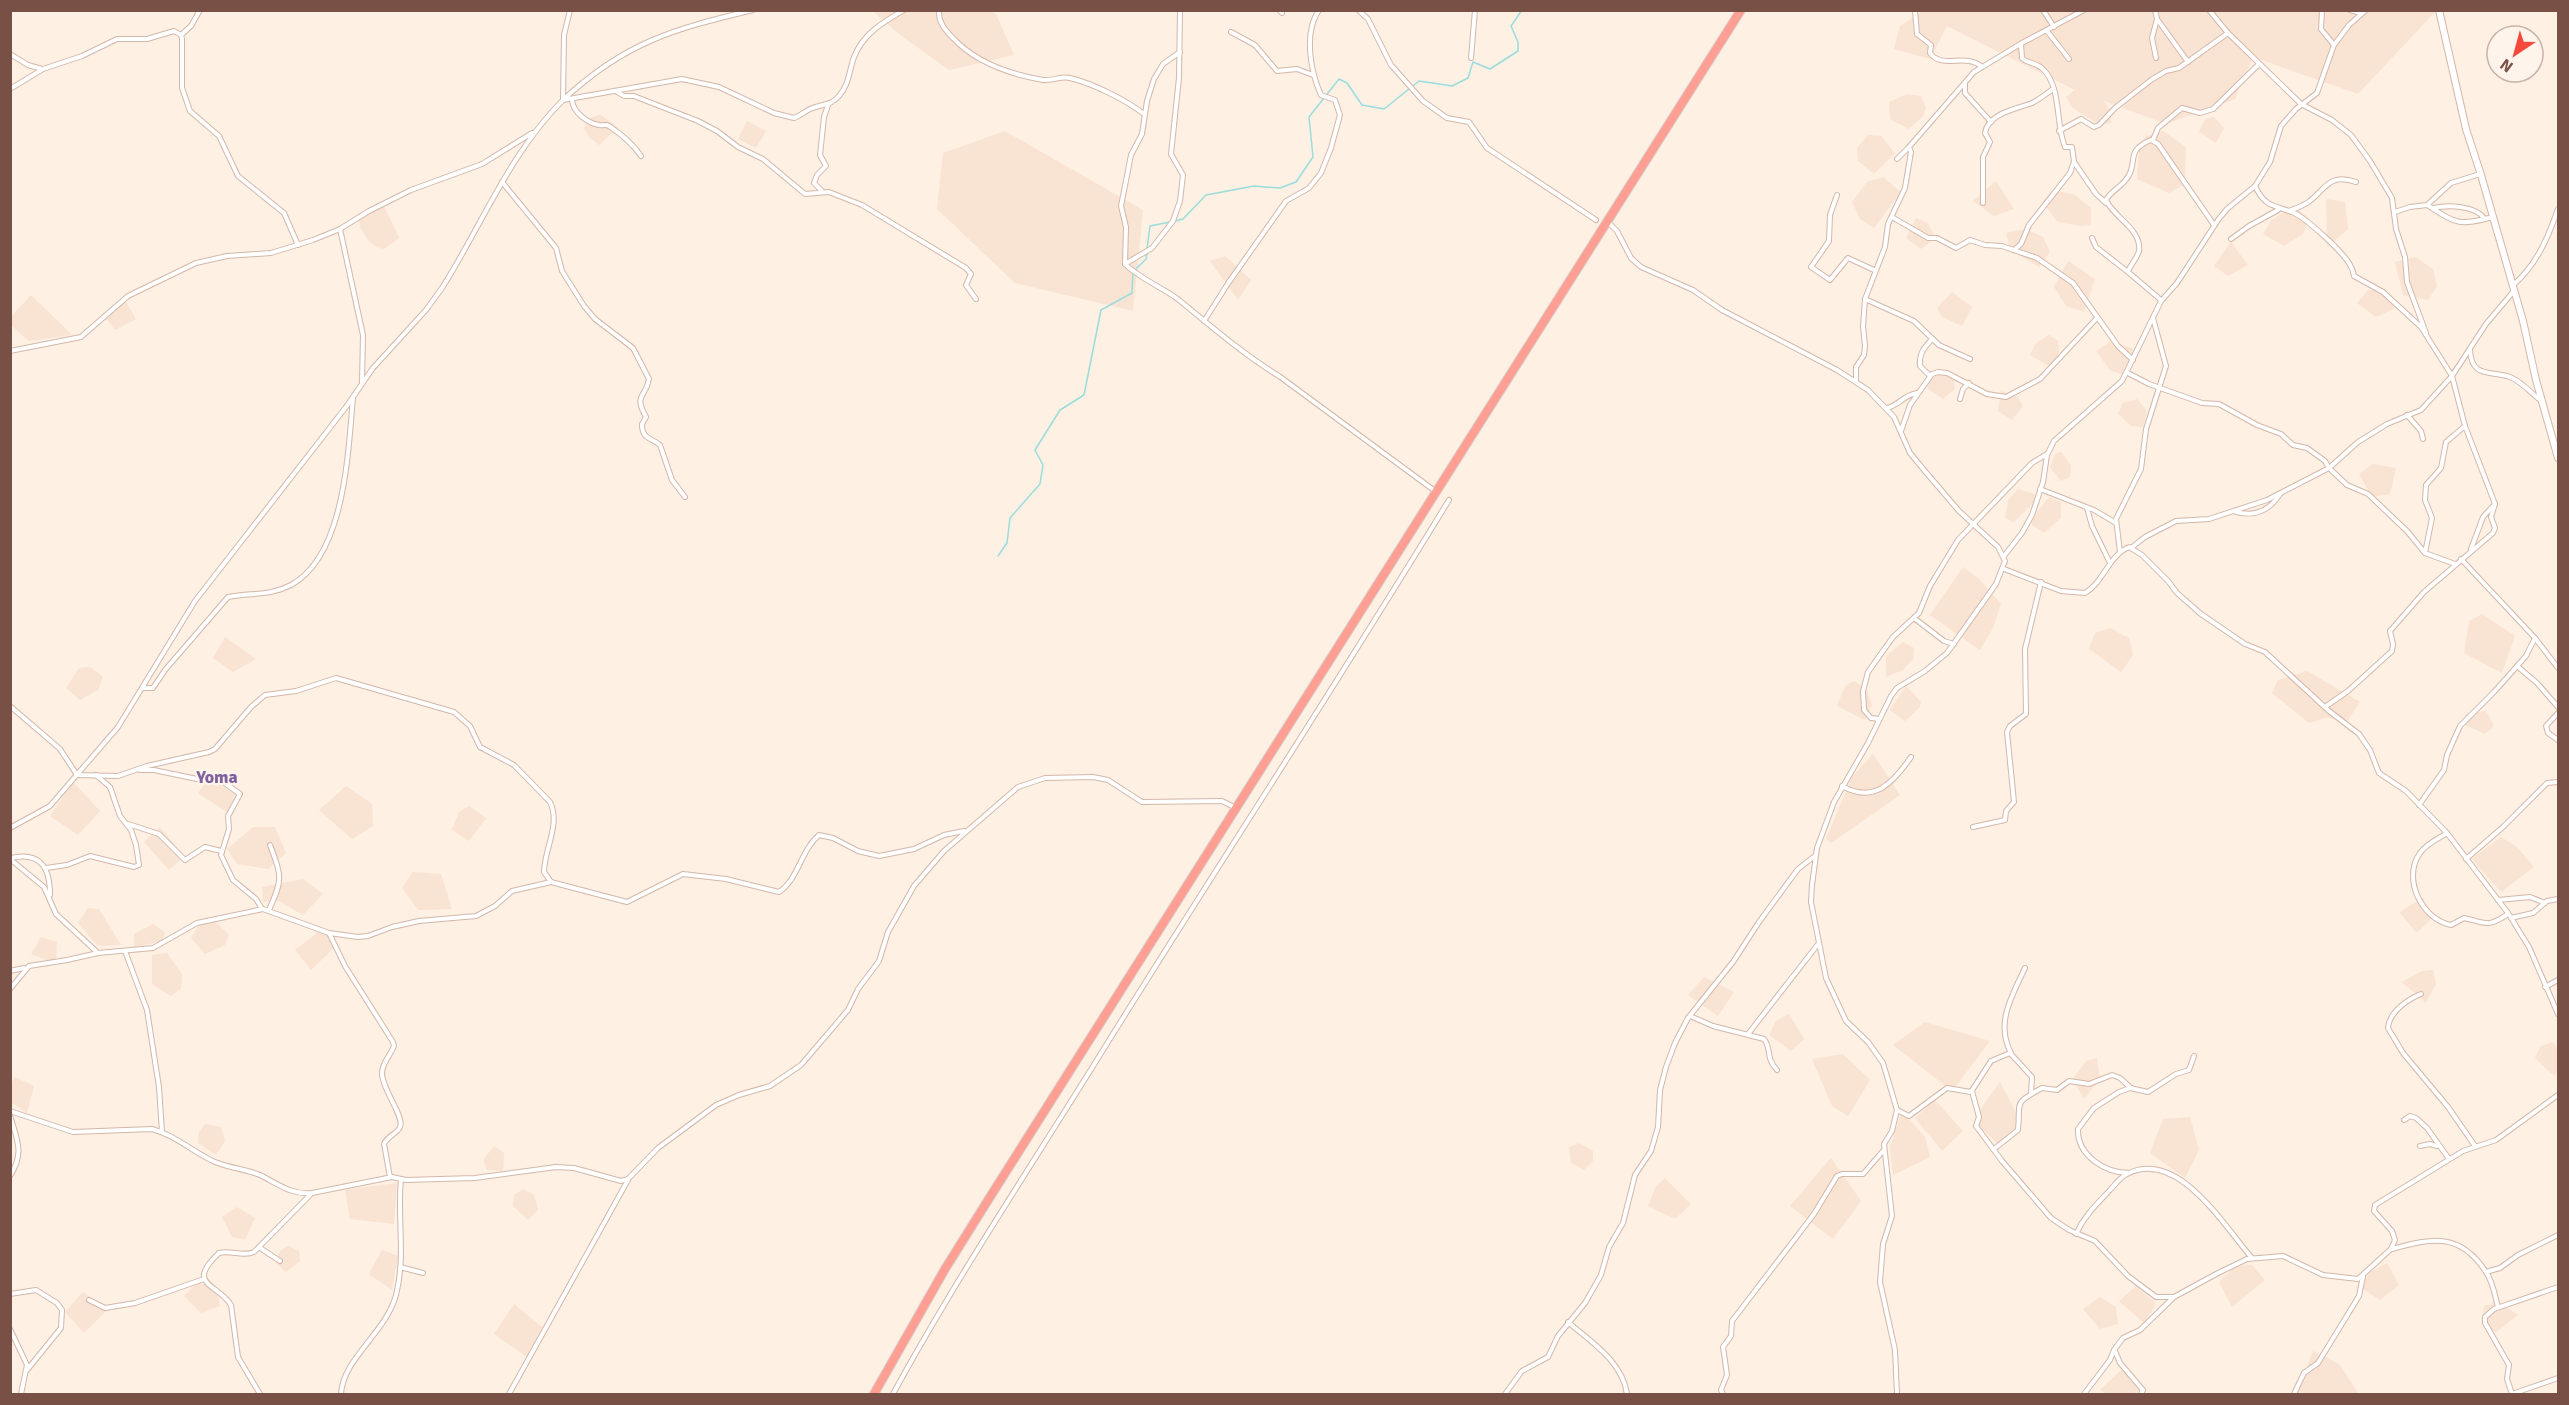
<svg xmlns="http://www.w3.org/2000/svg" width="2569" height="1405" font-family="Signika,sans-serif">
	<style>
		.residential { fill: #f9e3d3 }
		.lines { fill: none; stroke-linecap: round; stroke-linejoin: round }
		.stream { stroke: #9adddd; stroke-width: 1.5 }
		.street-casing { stroke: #d3b7aa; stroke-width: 6 }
		.secondary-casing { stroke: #d7b5a8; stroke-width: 8 }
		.highway-casing { stroke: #d9cecb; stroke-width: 10 }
		.street { stroke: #fff; stroke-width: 4 }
		.secondary { stroke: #fff; stroke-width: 6 }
		.highway { stroke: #ff9f93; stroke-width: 8 }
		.labels { text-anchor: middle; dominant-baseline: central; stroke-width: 4.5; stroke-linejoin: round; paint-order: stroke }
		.quarter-label { font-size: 18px; font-weight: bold; fill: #80619e; stroke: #fff4eb }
	</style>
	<rect width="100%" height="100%" fill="#fef0e3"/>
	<g class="residential">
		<path d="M873,11H991L996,14L1014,55L949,70L899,34Z"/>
		<path d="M1917,11H2436L2358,94L2253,57L2235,99L2166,124L2104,101L2111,111V123L2098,124L2073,108L2066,97L2075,90L1947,26L1930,59L1894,49L1900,26L1920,13Z"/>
		<path d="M1907,94L1921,96L1926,108L1923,116L1909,129L1890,119L1889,102Z"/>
		<path d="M600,114L618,128L599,145L589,137L584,128L591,118Z"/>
		<path d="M2214,117L2224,128L2216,143L2199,132L2205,119Z"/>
		<path d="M747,121L766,131L756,148L738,139Z"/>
		<path d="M1005,131L1143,210L1133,311L1015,283L937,209L943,153Z"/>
		<path d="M2163,131L2186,147L2185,184L2169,193L2137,179L2139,151L2146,136Z"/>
		<path d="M1868,135L1881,136L1895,153L1874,174L1858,161L1857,148Z"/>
		<path d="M1883,177L1901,192L1874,228L1860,219L1852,202L1867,182Z"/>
		<path d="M1996,181L2014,209L1994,216L1973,201Z"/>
		<path d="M2053,190L2075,195L2091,208V225L2081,226L2058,222L2042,202Z"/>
		<path d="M2326,199L2345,202L2348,229L2327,247Z"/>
		<path d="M2293,205L2309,219L2303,234L2284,246L2263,234L2271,221Z"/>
		<path d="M384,206L399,238L384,249L376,247L368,240L360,227L359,219Z"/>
		<path d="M1916,218L1928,223L1935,238L1921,249L1906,238Z"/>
		<path d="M2026,229L2043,237L2050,252L2039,267L2010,250L2006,233Z"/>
		<path d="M2231,242L2248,265L2228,276L2214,266Z"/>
		<path d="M1225,256L1251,280L1238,300L1210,261Z"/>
		<path d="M2415,257L2433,269L2437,286L2428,300L2403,295L2395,262Z"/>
		<path d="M2068,261L2095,279L2084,312L2066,306L2054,287Z"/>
		<path d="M2368,290H2381L2393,296L2394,309L2376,317L2357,303Z"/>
		<path d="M1952,292L1972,307L1962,326L1942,317L1937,308Z"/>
		<path d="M31,295L72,335L29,341L11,325V317Z"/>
		<path d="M125,300L136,319L115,330L105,317Z"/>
		<path d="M2049,335L2058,341L2059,354L2051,367L2030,355L2036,343Z"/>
		<path d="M2110,342L2132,348L2137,356L2123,375L2110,370L2096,351Z"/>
		<path d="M1944,372L1954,378L1955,389L1943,399L1927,388L1932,377Z"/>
		<path d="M2001,391L2018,397L2023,406L2012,420L1998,411Z"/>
		<path d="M2137,399L2147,411L2143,427L2131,426L2118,414L2123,403Z"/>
		<path d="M2061,452L2071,465L2070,477L2061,481L2050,467L2055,454Z"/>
		<path d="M2373,464L2396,468L2390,494L2372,497L2359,474Z"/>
		<path d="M2018,489L2034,494L2037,499L2013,523L2005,517L2008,500Z"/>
		<path d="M2049,497L2061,502V518L2044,533L2031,524L2035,515Z"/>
		<path d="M1963,567L1979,579L2001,604L1993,628L1980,650L1930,615Z"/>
		<path d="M2482,614L2515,636L2502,673L2464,653L2469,621Z"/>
		<path d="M2110,628L2129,638L2133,655L2121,672L2089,649L2095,633Z"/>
		<path d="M225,637L256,659L233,672L213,658Z"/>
		<path d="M1903,642L1914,648L1913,659L1903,670L1886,677V656Z"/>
		<path d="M90,667L103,677L98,690L80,700L66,688L79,668Z"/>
		<path d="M2307,671L2360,702L2348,720L2326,718L2309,723L2272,693L2278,680Z"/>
		<path d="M1854,681L1867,690L1872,705L1865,720L1837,706L1845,686Z"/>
		<path d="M1906,686L1921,702L1920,707L1905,721L1890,710Z"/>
		<path d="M2486,711L2494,726L2485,734L2463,724L2466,714Z"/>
		<path d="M1873,754L1900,795L1831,843L1826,839L1852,777Z"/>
		<path d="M210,778L235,795L227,812L198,793Z"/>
		<path d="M73,782L100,811L78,835L50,816Z"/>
		<path d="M346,786L372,804L373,826L352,839L319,810Z"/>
		<path d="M469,806L486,818L469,841L452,830L459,812Z"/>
		<path d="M160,827L184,856L169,870L144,842Z"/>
		<path d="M253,827H275L286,853L268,869L237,864L227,849Z"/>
		<path d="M2501,837L2517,847L2534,867L2501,892L2472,859Z"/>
		<path d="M413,872L441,874L452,909L418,910L402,888Z"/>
		<path d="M303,879L323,894L303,915L279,901L263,902L262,887Z"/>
		<path d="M2423,898L2434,916L2417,933L2399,912Z"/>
		<path d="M88,908L99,909L121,945L98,946L78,923Z"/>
		<path d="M214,920L229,935L225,945L205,954L191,938L199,925Z"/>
		<path d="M153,924L165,932L163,941L134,947V934Z"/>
		<path d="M318,932L335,937V947L311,970L295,950Z"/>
		<path d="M41,937L57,942L56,959L49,961L31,954Z"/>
		<path d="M167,953L182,974L181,988L171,996L152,984V955Z"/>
		<path d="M2433,970L2436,984L2426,1003L2402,982L2422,971Z"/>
		<path d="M1704,977L1734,992L1718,1016L1688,995Z"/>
		<path d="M1789,1014L1804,1039L1791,1051L1769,1035L1776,1021Z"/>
		<path d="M1925,1022L1990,1041L1952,1091L1893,1045Z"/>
		<path d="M2552,1042L2558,1047V1071L2554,1076L2535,1058L2540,1047Z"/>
		<path d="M1843,1054L1870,1080L1848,1116L1832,1106L1812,1059Z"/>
		<path d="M2097,1058L2100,1079L2084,1099L2073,1079L2086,1061Z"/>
		<path d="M15,1077L34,1086L27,1113L11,1102V1084Z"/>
		<path d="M2000,1082L2022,1124L2001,1147L1975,1122L1982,1107Z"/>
		<path d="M1935,1100L1963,1131L1942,1151L1915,1118Z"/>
		<path d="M1900,1116L1909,1119L1925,1137L1930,1157L1893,1175L1890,1148Z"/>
		<path d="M2190,1117L2199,1150L2185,1178L2150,1153L2163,1119Z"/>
		<path d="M205,1124L221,1127L225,1141L216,1155L198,1143L199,1132Z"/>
		<path d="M1579,1143L1593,1151V1161L1584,1170L1571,1163L1569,1147Z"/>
		<path d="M494,1146L504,1153L503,1171L487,1170L483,1160Z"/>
		<path d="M1831,1158L1861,1201L1833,1239L1790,1206Z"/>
		<path d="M1665,1178L1691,1204L1675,1219L1648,1206L1656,1186Z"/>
		<path d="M397,1183L394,1224L350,1219L345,1190Z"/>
		<path d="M523,1189L534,1195L538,1210L528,1220L513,1206L514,1195Z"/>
		<path d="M237,1207L255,1218L245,1240L232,1237L222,1217Z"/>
		<path d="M288,1246L299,1251L300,1261L286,1272L275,1262L280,1251Z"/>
		<path d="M382,1250L398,1256L392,1290L369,1274Z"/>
		<path d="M2387,1263L2399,1285L2380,1300L2360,1287L2370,1272Z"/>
		<path d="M2252,1265L2265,1280L2232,1307L2219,1282L2235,1266Z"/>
		<path d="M197,1283L217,1287L220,1306L201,1313L184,1296Z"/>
		<path d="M2136,1286L2156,1304L2144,1323L2119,1301Z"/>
		<path d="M83,1292L107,1310L84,1333L65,1312Z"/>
		<path d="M2100,1297L2116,1307L2118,1324L2100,1329L2083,1309Z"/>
		<path d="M2498,1302L2518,1315L2496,1332L2482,1323L2484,1306Z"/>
		<path d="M514,1304L542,1327L527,1357L494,1334Z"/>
		<path d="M2313,1351L2339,1364L2359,1394H2297Z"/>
		<path d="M2123,1368L2141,1389L2136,1394H2107L2100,1390Z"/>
	</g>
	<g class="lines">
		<g class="stream">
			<path d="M1175,221L1183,219L1206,195L1254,186L1280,188L1296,182L1313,157L1309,117L1339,79L1347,83L1362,105L1384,109L1419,81L1452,86L1468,78L1473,62L1490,69L1518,51V42L1511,26L1522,10"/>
			<path d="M1147,249L1150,226L1170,222"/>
			<path d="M998,556L1007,543L1010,518L1040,484L1043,465L1035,450L1060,410L1084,395L1101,310L1132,293L1133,272L1146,259L1147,254"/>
		</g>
		<defs>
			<g id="street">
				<path d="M939,10C938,22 945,30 953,38C976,63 1009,74 1043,80C1052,81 1061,76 1070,78C1092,83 1126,100 1144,114"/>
				<path d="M1279,10L1282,13"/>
				<path d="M1358,10L1368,19L1391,65L1423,101L1447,118L1469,122L1487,148L1596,220"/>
				<path d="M1915,10L1917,34L1931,45L1930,53C1942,70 1966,52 1982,67"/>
				<path d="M2043,10L2054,27"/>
				<path d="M2155,10L2157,19L2188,62"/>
				<path d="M2209,10L2228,33L2301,104L2332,120L2351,135L2370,161L2392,198L2396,229L2405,257L2407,282L2426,333"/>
				<path d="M2322,10L2321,29L2334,45"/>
				<path d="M2350,10L2361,13"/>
				<path d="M2047,31L2069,59"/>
				<path d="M1231,32L1255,45L1277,71L1297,69L1313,75"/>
				<path d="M181,35L191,26L200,10"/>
				<path d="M2021,44L2022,58C2028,64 2036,62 2043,69C2062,88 2055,123 2065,147H2072L2074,162L2096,194L2106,203"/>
				<path d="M1180,52L1163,64L1154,79L1147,101L1142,134L1131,155L1121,206L1126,227L1125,264C1140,279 1162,287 1179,300C1211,326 1243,354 1279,376L1435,491"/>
				<path d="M10,54L28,65L42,69"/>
				<path d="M1471,58L1475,10"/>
				<path d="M2156,58L2152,38L2157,19"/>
				<path d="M1965,85V93L1991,122"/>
				<path d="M10,89L43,69L82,56L117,39H147L174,31L181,35L182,39V88L190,111L219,136L238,176L284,213L298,245"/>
				<path d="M617,92L624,96H634L698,121L717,131L738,147L763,159L805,194L829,192L862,205L966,268L971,274L966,285L976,299"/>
				<path d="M563,100L682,79L719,87L774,113L794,118C800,116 804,112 810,109C821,104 831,106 839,96C849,85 849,71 854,57C863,34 883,22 904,10"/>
				<path d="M563,100C625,42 674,29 753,10"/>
				<path d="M572,100C573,112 587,123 599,125C603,126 605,124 609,126C621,134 633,144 641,156"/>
				<path d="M2059,131L2081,119L2094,127L2099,125L2115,108L2151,80L2166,71L2179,68L2228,33"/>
				<path d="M2153,140L2158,128L2182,108L2200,113L2213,109L2259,64"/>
				<path d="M1897,159L1909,147"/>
				<path d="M502,182L556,248L562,271L584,306L595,319L633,348L649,379C646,398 633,394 646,417L642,424C642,439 650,437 660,445L672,480L685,497"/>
				<path d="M2255,186C2265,207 2273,205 2292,212C2305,217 2346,254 2351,267C2353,269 2353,273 2354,276L2383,292L2421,327L2452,376L2465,426L2495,504L2491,517L2495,528L2493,533L2424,592L2390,631L2393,644L2392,651L2348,691L2325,707"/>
				<path d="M822,191L814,183L817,175L826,166L820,155L824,117L828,105"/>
				<path d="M1837,195L1830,215L1829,241L1811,267L1830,280L1848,258L1874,270"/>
				<path d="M1983,203V157L1990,142L1985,133C1988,113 2017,109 2032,103C2040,99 2046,94 2053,89"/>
				<path d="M2427,205C2457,224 2458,226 2493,217"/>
				<path d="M2433,208C2448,205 2475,205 2485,219"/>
				<path d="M2289,211C2295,209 2302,206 2307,203C2325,191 2328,172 2356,182"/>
				<path d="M2395,212L2410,207L2427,205L2451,183L2480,174"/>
				<path d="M1892,217L1928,238H1937L1956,248L1970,240L1985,245L2002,246L2037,258L2073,283L2118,346L2133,360"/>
				<path d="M1608,222L1617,231L1631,258L1641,267L1693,290L1722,310L1837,370L1868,390L1894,417L1910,453L1924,470L1959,511L1998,547L2005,561L1996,584L1947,653L1925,671L1897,688L1891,696L1868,743L1834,802L1817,848L1812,885L1811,902L1826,978L1846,1021L1868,1042L1883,1063L1897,1110L1892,1131L1884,1144L1892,1216L1883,1244L1880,1282L1895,1350L1897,1394"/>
				<path d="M340,229L363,335L362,382"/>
				<path d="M2092,238L2096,247L2128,272"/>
				<path d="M2231,239L2249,226L2278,210"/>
				<path d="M2014,250L2021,244L2029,225L2070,173L2074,162"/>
				<path d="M1125,264L1152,248L1173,221L1180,201L1183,175L1171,154L1179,78L1180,10"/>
				<path d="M2512,286C2536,266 2548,238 2558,209"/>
				<path d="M1865,299L1914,321L1939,345L1970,359"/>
				<path d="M2161,300L2128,272C2130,265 2137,259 2139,251C2142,229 2113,217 2106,200C2111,190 2124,186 2129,175C2137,161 2126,150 2151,140L2158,144L2214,225"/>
				<path d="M1204,321L1229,282L1286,201L1309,188L1321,173L1331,148L1340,115L1335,100L1321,95C1311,73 1303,33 1319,10"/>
				<path d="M2470,349C2471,379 2491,370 2510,377C2521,381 2531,393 2540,400"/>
				<path d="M10,351L81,337L128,296L196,263L227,256L271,253L313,240L340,229L369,211L411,190L482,164L532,133"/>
				<path d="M2128,373L2149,384L2202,403L2219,404L2257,425L2281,434L2293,445L2307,448L2325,461L2329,468L2347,485L2368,494L2407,531L2425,553L2455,564"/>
				<path d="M1930,376L1920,366C1919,353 1924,348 1932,339"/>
				<path d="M1856,380V367L1864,355L1865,346L1863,326L1865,299L1885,247L1888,224L1905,188L1911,152L1909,147L1974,72L2022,43L2084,10"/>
				<path d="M1960,399L1963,389L1969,383"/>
				<path d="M1887,408C1899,405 1904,395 1917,393"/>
				<path d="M2407,415L2421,431L2423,439"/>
				<path d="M1901,431L1910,405L1932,374L1938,372L1947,373L1987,394L2006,397L2040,379L2097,318"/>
				<path d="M2040,489L2094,510L2116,523"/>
				<path d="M2087,508L2092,526L2110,563"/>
				<path d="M2236,512C2255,517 2270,510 2280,494"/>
				<path d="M2131,548L2145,537L2176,521L2209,519L2267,500L2329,468L2358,442L2387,424L2421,410L2452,376L2486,324L2513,292"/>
				<path d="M2471,549L2483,517L2495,504"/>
				<path d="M2120,552L2116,519L2141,469L2146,429L2166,366L2153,318"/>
				<path d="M2425,553L2432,518L2425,500L2426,485L2441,468L2446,442L2465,426"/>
				<path d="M2004,556L2022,533L2032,515L2043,482L2047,455L2054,441L2122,381L2161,301L2177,283L2218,220L2227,209L2255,186L2270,162L2281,126L2296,109L2317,93L2334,45L2349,25L2366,10"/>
				<path d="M2461,559L2535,638L2558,668"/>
				<path d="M2004,569L2061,591L2085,593C2104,582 2108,556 2129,547L2142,555L2168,581L2177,593L2201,614L2245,644L2265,652L2329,711L2359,734L2370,750L2379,773L2406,791L2447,833L2508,913L2529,947L2558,1014"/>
				<path d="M1914,618L1944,641L1954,644"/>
				<path d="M2517,666L2537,683L2558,707"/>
				<path d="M142,688H153L165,670L228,597C251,592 268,597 291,585C345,556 348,452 353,398"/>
				<path d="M10,706L60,749L77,775L118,776L147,766L209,752L215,749L251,707L265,695L296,691L336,678L454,712L470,726L480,747L514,765L550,802C561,824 544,850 544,872L551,882"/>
				<path d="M2558,713L2546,726L2548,733L2558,740"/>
				<path d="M1879,719L1871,718L1864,710L1863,691L1868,672L1893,637L1919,613L1930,586L1958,540L2032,463L2047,454"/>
				<path d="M140,770H154L197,779H219L240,794L228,816L229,829L221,855L233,880L256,899L262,909"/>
				<path d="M1842,786C1874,804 1893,783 1911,757"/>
				<path d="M2419,805L2444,770L2447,755L2460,726L2494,692L2526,656L2535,638"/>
				<path d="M128,824L159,834L185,860L205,847L221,851"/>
				<path d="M1973,827L2005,820L2006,811L2014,802L2007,732L2010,726L2026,714L2025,649L2041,582"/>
				<path d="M10,828L50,806L118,727L195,601L346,407L373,368L426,310L442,288C482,225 509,154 563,100L564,35L570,10"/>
				<path d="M2447,833C2438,839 2427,843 2420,853C2402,878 2421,919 2451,925L2464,918C2487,923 2487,928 2508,914"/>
				<path d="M10,858C41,851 50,868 50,895"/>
				<path d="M10,859L44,887L56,914L98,953"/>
				<path d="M2466,859L2503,827L2547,783L2558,782"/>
				<path d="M46,868L67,865L90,856L134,867L139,865L136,845L131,830L120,816L110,787L96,775"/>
				<path d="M2498,900L2530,897L2545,903"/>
				<path d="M269,910C283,879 282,877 270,845"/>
				<path d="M2511,918L2533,913L2547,901L2558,899"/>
				<path d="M329,933L345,966L393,1042L394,1046C390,1056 383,1062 382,1072C381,1088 405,1117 400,1127C397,1134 387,1136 384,1144L390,1177"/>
				<path d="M125,951L147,1010L159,1087L162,1132"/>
				<path d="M10,971L24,968"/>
				<path d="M2545,987L2558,980"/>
				<path d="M10,989L29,966L67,960L98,953L153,948L197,923L263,909L329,933L358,937L368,936L392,927L419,921L476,916L495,906L512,891L551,882L627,902L683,874L726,879L779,892C798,880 801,850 819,835L833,838L858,851L879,856L914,849L944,835L964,831"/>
				<path d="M2421,994C2408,999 2389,1012 2388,1028L2403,1053L2448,1107L2475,1146"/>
				<path d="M1690,1016L1713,1026L1764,1039C1772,1049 1765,1057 1777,1070"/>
				<path d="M1748,1034L1819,943"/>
				<path d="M2011,1053C1995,1023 2012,996 2025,968"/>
				<path d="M1972,1091L1979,1117L1976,1126L2002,1161L2051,1218L2069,1230L2095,1241L2128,1276L2156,1297H2173"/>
				<path d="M1897,1110L1909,1116L1947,1088L1971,1092L1991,1061L2010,1053L2032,1077L2031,1094"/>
				<path d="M10,1111L73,1132L152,1129C175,1135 193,1152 215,1162C229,1168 246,1169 260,1175C278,1184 291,1195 312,1193L392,1177L406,1180L475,1178L556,1167L574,1168L621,1181L628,1179L658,1148L716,1105L739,1095L770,1086L801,1065L848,1010L858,989L879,961L888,932L914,886L944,851L1018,787L1045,778L1093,777L1108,780L1142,802L1222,801L1236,808"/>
				<path d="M10,1115C17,1141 25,1152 10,1176"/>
				<path d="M2404,1120L2410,1116L2416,1118L2427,1128L2449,1159"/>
				<path d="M2420,1146L2430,1144L2437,1146"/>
				<path d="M1994,1149L2018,1130C2021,1102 2012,1104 2042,1088L2057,1090L2069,1081L2089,1084L2112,1075L2120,1078L2131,1088"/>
				<path d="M2129,1173C2106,1173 2077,1156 2078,1129L2094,1108L2119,1092L2130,1088L2148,1092L2176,1074L2189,1070L2194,1056"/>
				<path d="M2076,1234C2084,1216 2097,1204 2110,1190C2115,1185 2120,1177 2127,1174C2178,1148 2223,1225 2252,1258"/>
				<path d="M260,1248L280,1261"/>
				<path d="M2392,1249C2433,1238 2460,1232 2486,1272C2493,1282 2495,1296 2498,1307"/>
				<path d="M400,1267L423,1273"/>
				<path d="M2486,1272L2500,1268L2518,1255L2558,1235"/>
				<path d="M10,1294L36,1290L57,1303L62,1310L61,1328L27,1370"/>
				<path d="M89,1300L105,1308L135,1303L204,1279"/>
				<path d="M1568,1322C1592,1343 1622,1361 1627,1394"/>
				<path d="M10,1329L27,1365L21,1394"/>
				<path d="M2115,1351L2120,1363L2143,1390L2141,1394"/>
				<path d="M260,1394L238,1357L231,1305C217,1283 185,1285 219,1253C231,1250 243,1257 254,1252L311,1194"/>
				<path d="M341,1394C343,1358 386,1333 396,1295C406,1257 397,1218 401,1179"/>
				<path d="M509,1394L628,1180"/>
				<path d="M893,1394C959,1273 1036,1159 1108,1042C1221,861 1338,682 1449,500"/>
				<path d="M1505,1394L1522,1371L1548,1357L1558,1336L1585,1303L1601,1275L1609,1247L1623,1223L1635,1175L1651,1151L1658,1127L1660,1090L1666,1067L1675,1043L1688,1018L1733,962L1759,922L1798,869L1816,855"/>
				<path d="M1723,1394L1721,1390L1727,1375L1723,1347L1731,1336L1732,1321L1814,1214L1837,1176L1842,1174H1863L1883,1151"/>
				<path d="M2084,1394L2110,1360L2114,1350L2123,1338L2140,1330L2174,1297L2218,1273L2247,1259L2283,1256L2323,1275L2358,1279L2391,1249L2395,1240L2392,1231L2374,1211L2375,1205L2463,1151L2496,1140L2558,1095"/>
				<path d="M2294,1394L2304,1373L2318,1363L2359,1296L2363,1276"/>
				<path d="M2512,1394L2507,1379L2509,1365L2485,1323V1317L2494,1309L2558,1287"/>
				<path d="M2512,1394L2558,1378"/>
			</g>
			<path id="secondary" d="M2439,10L2466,129L2481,175L2523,321L2536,380L2558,458"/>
			<path id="highway" d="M874,1394L945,1269L990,1197L1741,10"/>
		</defs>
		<use href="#street" class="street-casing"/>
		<use href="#secondary" class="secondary-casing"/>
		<use href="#highway" class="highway-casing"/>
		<use href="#street" class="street"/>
		<use href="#secondary" class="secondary"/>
		<use href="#highway" class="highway"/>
	</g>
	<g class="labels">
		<g class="quarter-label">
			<text x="217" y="777">Yoma</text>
		</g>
	</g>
	<rect width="2569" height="1405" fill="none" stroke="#795046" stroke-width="24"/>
	<g transform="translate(2515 54) rotate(216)"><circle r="28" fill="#fff4eb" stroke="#c9b2a9" stroke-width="1.5"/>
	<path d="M0-4.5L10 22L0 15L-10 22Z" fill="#f5493c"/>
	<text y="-9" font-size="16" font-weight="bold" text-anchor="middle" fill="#795046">N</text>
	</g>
</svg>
